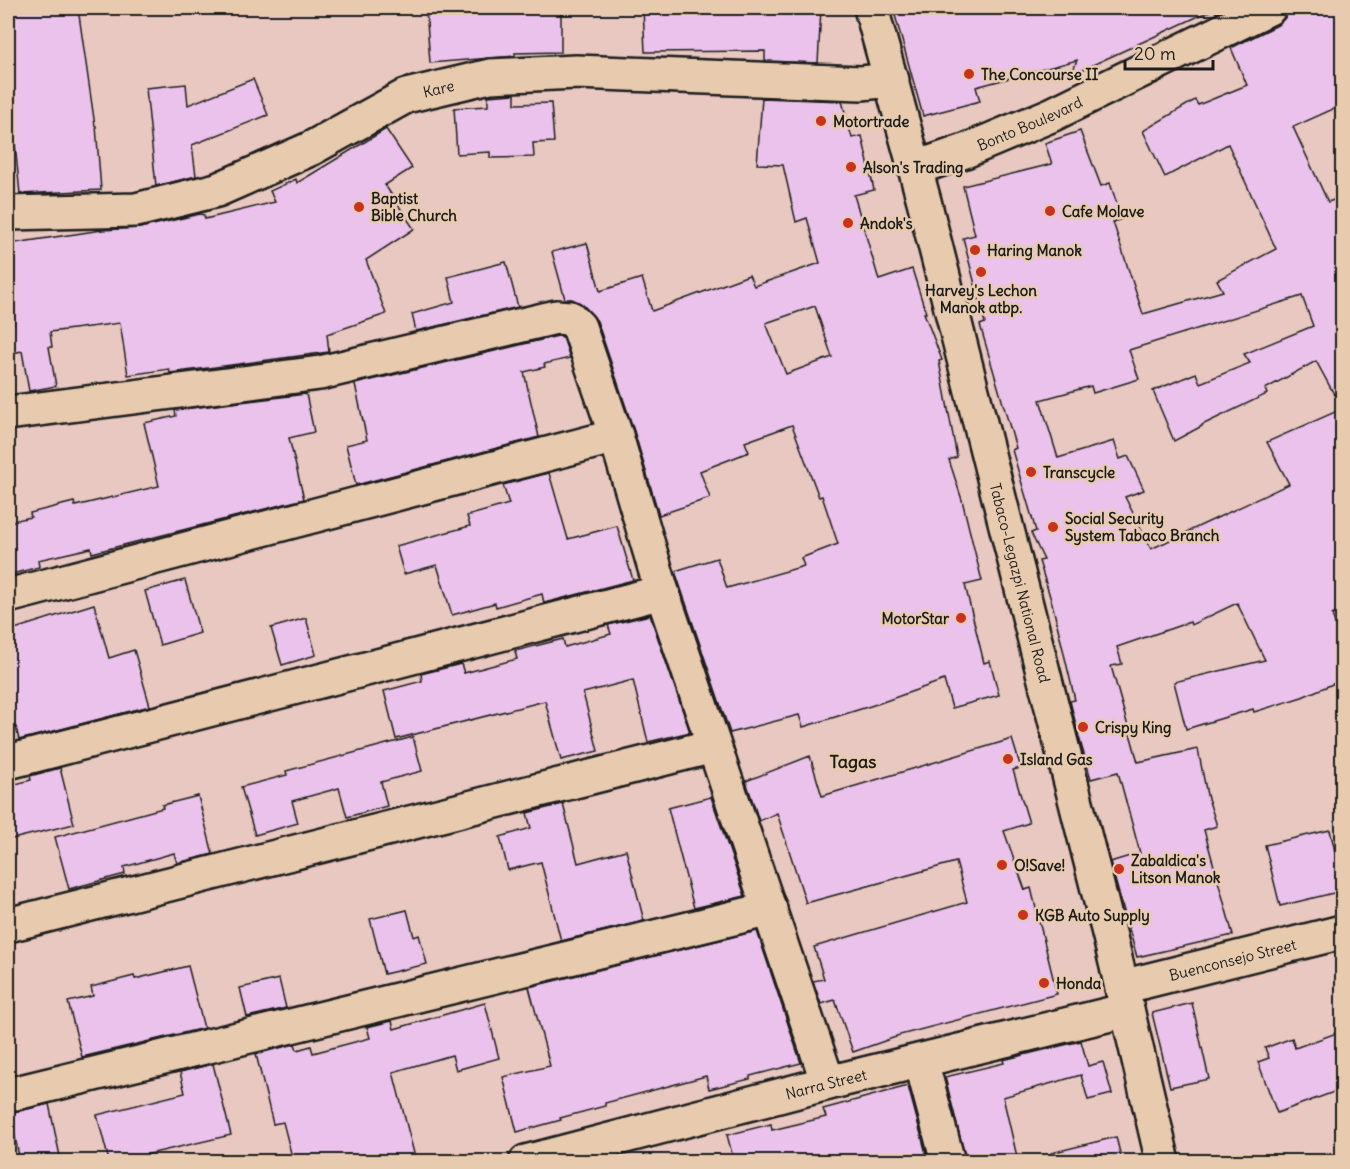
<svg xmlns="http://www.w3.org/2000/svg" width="1350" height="1169" font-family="Delius,sans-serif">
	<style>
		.building { fill: #eac2eb; stroke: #1c1c1c; stroke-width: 1.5; fill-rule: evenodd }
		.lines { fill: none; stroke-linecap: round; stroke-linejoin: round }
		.street-casing { stroke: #1c1c1c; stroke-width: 38 }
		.primary-casing { stroke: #1c1c1c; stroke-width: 38 }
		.street { stroke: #e8cbaf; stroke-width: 33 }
		.primary { stroke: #e8cbaf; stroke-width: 33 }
		.poi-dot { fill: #c8321e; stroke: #e8cbaf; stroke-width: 2 }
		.labels { text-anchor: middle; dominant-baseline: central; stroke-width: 5; stroke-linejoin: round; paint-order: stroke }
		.poi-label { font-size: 15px; font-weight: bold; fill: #1c1c1c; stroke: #e8cbaf; text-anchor: start }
		.street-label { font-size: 15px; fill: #1c1c1c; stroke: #e8cbaf }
		.quarter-label { font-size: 18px; font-weight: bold; fill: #1c1c1c; stroke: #e8cbaf }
	</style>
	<rect width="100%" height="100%" fill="#e9c8c1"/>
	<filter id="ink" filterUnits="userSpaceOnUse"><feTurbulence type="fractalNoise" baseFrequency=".0167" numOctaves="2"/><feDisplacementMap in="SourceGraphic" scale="12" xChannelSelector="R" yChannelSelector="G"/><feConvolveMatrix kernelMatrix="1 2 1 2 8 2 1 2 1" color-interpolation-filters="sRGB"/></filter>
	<g filter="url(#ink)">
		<g class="building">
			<path d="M8,8H78L95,126H96L101,190L20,194L8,74Z"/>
			<path d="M426,8H561V52L515,53V56L430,63Z"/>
			<path d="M643,8H821L818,63L765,61V51L645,52Z"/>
			<path d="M893,8H1227L1216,13L1214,9L1071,75L1077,60L976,87L980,101L923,116Z"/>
			<path d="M1287,8H1342V105L1293,127L1328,202L1342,197V611L1332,615L1342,642V680L1302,697L1254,712L1253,709L1186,729L1174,682L1265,660L1237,603L1191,625L1190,622L1117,647L1122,664L1111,666L1138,762L1198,749L1207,795L1217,826L1204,830L1233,935L1137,957L1110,862L1140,853L1118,772L1091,779L1079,737L1070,701L1075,700L1052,603L1039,561L1044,560L1031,533L1036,531L1012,450L1016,448L980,325L985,323L963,238L975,235L963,186L1052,164L1045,143L1080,131L1101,186L1110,183L1122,219L1113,222L1143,314L1223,291L1217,280L1276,249L1228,144L1165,177L1143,131L1195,100L1198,105L1247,85L1231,48L1278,25L1285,18ZM1302,296L1313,326L1244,354L1250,363L1200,383L1196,373L1153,391L1174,441L1202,426V425L1267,394L1265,389L1316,361L1342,409L1267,442L1289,484L1151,549L1125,497L1144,490L1128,456L1120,459L1114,441L1058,458L1040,400L1091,386L1093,393L1139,379L1129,350Z"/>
			<path d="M253,79L268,115L192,145L196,176L156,186L146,88L186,84L188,105Z"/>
			<path d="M515,94V104L551,103L554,142L533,143L534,157L490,158V152L457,154L454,108L488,106V96Z"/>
			<path d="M762,98L842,101L852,138L862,136L874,190L854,195L879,280L912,269L926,313H924L942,360L939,361L957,457L949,460L962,500L982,581L965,585L984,663L990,661L999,695L952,708L944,680L880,703L803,727L799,715L730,733L675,571L717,558L727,588L804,566L801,558L838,544L822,496L819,497L792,425L745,442L749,452L700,471L710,498L659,515L634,431L597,321L583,305L572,299H565L552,252L587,243L600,291L642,278L652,311L749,275L754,286L820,263L807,218L796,222L783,165L757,164ZM815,306L832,357L786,374L766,323Z"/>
			<path d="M386,129L412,168L385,185L414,229L366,260L386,314L327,334L329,352L170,373L169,369L128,375L120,323L50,332L52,347H49L56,386L29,391L22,351L8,354V325L14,324L8,281V244L102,230L140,228L200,214L204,215L205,219L275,202L270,191L296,179L297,183Z"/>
			<path d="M506,262L518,307L416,331L412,314L454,302L448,277Z"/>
			<path d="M558,336L563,337L570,358L544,364L545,367L524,372L539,437L356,485L346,445L367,440L355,384Z"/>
			<path d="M306,394L314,432L289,438L304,499L92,553L91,548L38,560L39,567L8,575V522L31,517L30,513L74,502L75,506L159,486L144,423L176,416L175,410Z"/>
			<path d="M549,473L568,539L617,526L633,580L544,603L542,594L496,607L495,603L452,615L437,565L404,574L396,546L470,526L467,516L509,504L503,485Z"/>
			<path d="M185,580L200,633L160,645L145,591Z"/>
			<path d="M94,604L109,658L134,650L150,706L19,740L16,727L8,730V631Z"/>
			<path d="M650,615L690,732L648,742L633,680L583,693L598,751L561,760L545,701L396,739L384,691L422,681L421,674L461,664L464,673L517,659L515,651L563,639L565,647L611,634L608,625Z"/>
			<path d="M306,618L316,655L282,665L271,628Z"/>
			<path d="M413,737L422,771L381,782L387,806L347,817L339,788L292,801L298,823L255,835L241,787L287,775L286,771Z"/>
			<path d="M1012,739L1021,768L1013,770L1029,823L1004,831L1025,890L1031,888L1057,994L896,1036V1037L853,1052L835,1000L821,1004L813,981L824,979L814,947L967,902L956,862L806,903L777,813L759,821L746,781L810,756L822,796Z"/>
			<path d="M60,768L74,824L8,840V786L31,780L30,776Z"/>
			<path d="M198,796L213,854L177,863L174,853L124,867L125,874L69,889L55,837L163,808L162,805Z"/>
			<path d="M711,797L745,896L694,908L668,808Z"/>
			<path d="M563,804L578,863L626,850L644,921L561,941L541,862L508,870L500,837L531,828L527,813Z"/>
			<path d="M1330,830L1342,881V891L1280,906L1265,845Z"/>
			<path d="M407,910L414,937L419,935L427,964L384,974L370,919Z"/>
			<path d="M757,931L801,1063L750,1076V1079L709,1089L706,1076L605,1103V1106L560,1118L561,1120L517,1132L503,1077L550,1066L529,987Z"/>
			<path d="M188,966L204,1028L82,1057L68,1002L93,996L91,987L134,976L135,979Z"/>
			<path d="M279,979L286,1008L247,1017L240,988Z"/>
			<path d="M485,1003L499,1058L456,1070L452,1055L393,1072L416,1161H293L283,1122L273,1124L256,1054L295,1044L297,1050L311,1046L313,1053L370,1038L367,1027L392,1021L394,1029Z"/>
			<path d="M1192,1003L1209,1079L1170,1087L1152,1013Z"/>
			<path d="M1342,1031V1089L1277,1113L1258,1062L1269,1058L1265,1048L1292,1038L1295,1048Z"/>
			<path d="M1081,1041L1088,1066L1103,1062L1112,1094L1088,1100L1081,1075L1003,1097L1018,1161H966L945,1077L1004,1063L1003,1060Z"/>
			<path d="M213,1064L231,1135L119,1161H109L97,1115L185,1093L180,1072Z"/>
			<path d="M908,1086L928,1161H734L727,1135L771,1124L772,1130L826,1117L823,1109Z"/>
			<path d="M49,1104L61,1161H20L10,1113Z"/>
			<path d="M1116,1137L1122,1161H1052L1051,1153Z"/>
		</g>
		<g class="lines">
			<defs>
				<g id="street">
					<path id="s1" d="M916,168L965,151L1051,115L1269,8"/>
					<path id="s2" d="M8,213L136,210L217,190L310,149L406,96L490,76L576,72L861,83L892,80"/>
					<path d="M8,413L320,373L556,317L570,318L579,327L616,436L662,592L828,1083"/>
					<path d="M8,596L616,436"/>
					<path d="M8,762L662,592"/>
					<path d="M8,925L713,746"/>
					<path id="s3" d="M1122,987L1342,932"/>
					<path d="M921,1061L948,1162"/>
					<path d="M8,1095L770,909"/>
					<path id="s4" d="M526,1162L828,1083L1127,1010"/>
				</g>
				<g id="primary">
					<path id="s5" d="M871,8L924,201L1110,937L1163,1162"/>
				</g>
			</defs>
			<use href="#street" class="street-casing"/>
			<use href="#primary" class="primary-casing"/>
			<use href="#street" class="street"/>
			<use href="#primary" class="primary"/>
		</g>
	</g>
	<g class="poi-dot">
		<circle cx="969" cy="74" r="6"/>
		<circle cx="821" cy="121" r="6"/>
		<circle cx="851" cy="167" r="6"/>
		<circle cx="359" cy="207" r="6"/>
		<circle cx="1050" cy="211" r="6"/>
		<circle cx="848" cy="223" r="6"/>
		<circle cx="975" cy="250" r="6"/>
		<circle cx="981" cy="272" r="6"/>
		<circle cx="1031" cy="472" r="6"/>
		<circle cx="1053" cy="527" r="6"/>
		<circle cx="961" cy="618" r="6"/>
		<circle cx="1083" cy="727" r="6"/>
		<circle cx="1008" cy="759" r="6"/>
		<circle cx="1002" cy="865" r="6"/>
		<circle cx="1119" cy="869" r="6"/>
		<circle cx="1023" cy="915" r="6"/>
		<circle cx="1044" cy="983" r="6"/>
	</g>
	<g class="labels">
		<g class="poi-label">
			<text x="981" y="74">The Concourse II</text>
			<text x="833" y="121">Motortrade</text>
			<text x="863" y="167">Alson's Trading</text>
			<text x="371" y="198">Baptist<tspan x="371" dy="17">Bible Church</tspan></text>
			<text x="1062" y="211">Cafe Molave</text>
			<text x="860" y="223">Andok's</text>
			<text x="987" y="250">Haring Manok</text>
			<text x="981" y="290" text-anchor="middle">Harvey's Lechon<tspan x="981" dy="17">Manok atbp.</tspan></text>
			<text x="1043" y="472">Transcycle</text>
			<text x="1065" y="518">Social Security<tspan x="1065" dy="17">System Tabaco Branch</tspan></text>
			<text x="949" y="618" text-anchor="end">MotorStar</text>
			<text x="1095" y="727">Crispy King</text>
			<text x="1020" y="759">Island Gas</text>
			<text x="1131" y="860">Zabaldica's<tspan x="1131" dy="17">Litson Manok</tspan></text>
			<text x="1014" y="865">O!Save!</text>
			<text x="1035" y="915">KGB Auto Supply</text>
			<text x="1056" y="983">Honda</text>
		</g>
		<g class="street-label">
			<text stroke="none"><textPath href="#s2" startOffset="456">Kare</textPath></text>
			<text stroke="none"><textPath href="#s1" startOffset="122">Bonto Boulevard</textPath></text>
			<text stroke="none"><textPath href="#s5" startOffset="594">Tabaco-Legazpi National Road</textPath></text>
			<text stroke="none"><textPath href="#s3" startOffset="114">Buenconsejo Street</textPath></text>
			<text stroke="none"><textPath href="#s4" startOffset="310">Narra Street</textPath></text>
		</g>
		<g class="quarter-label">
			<text x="853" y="761">Tagas</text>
		</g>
	</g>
	<rect width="1350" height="1169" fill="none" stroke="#e8cbaf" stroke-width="30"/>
	<rect x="15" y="15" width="1320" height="1139" fill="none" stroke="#1c1c1c" stroke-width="2" filter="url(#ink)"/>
	<path d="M1125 60v9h88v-9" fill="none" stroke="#1c1c1c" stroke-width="3"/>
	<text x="1134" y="60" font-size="18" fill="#1c1c1c" stroke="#e8cbaf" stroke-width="4.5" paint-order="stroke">20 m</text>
</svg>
